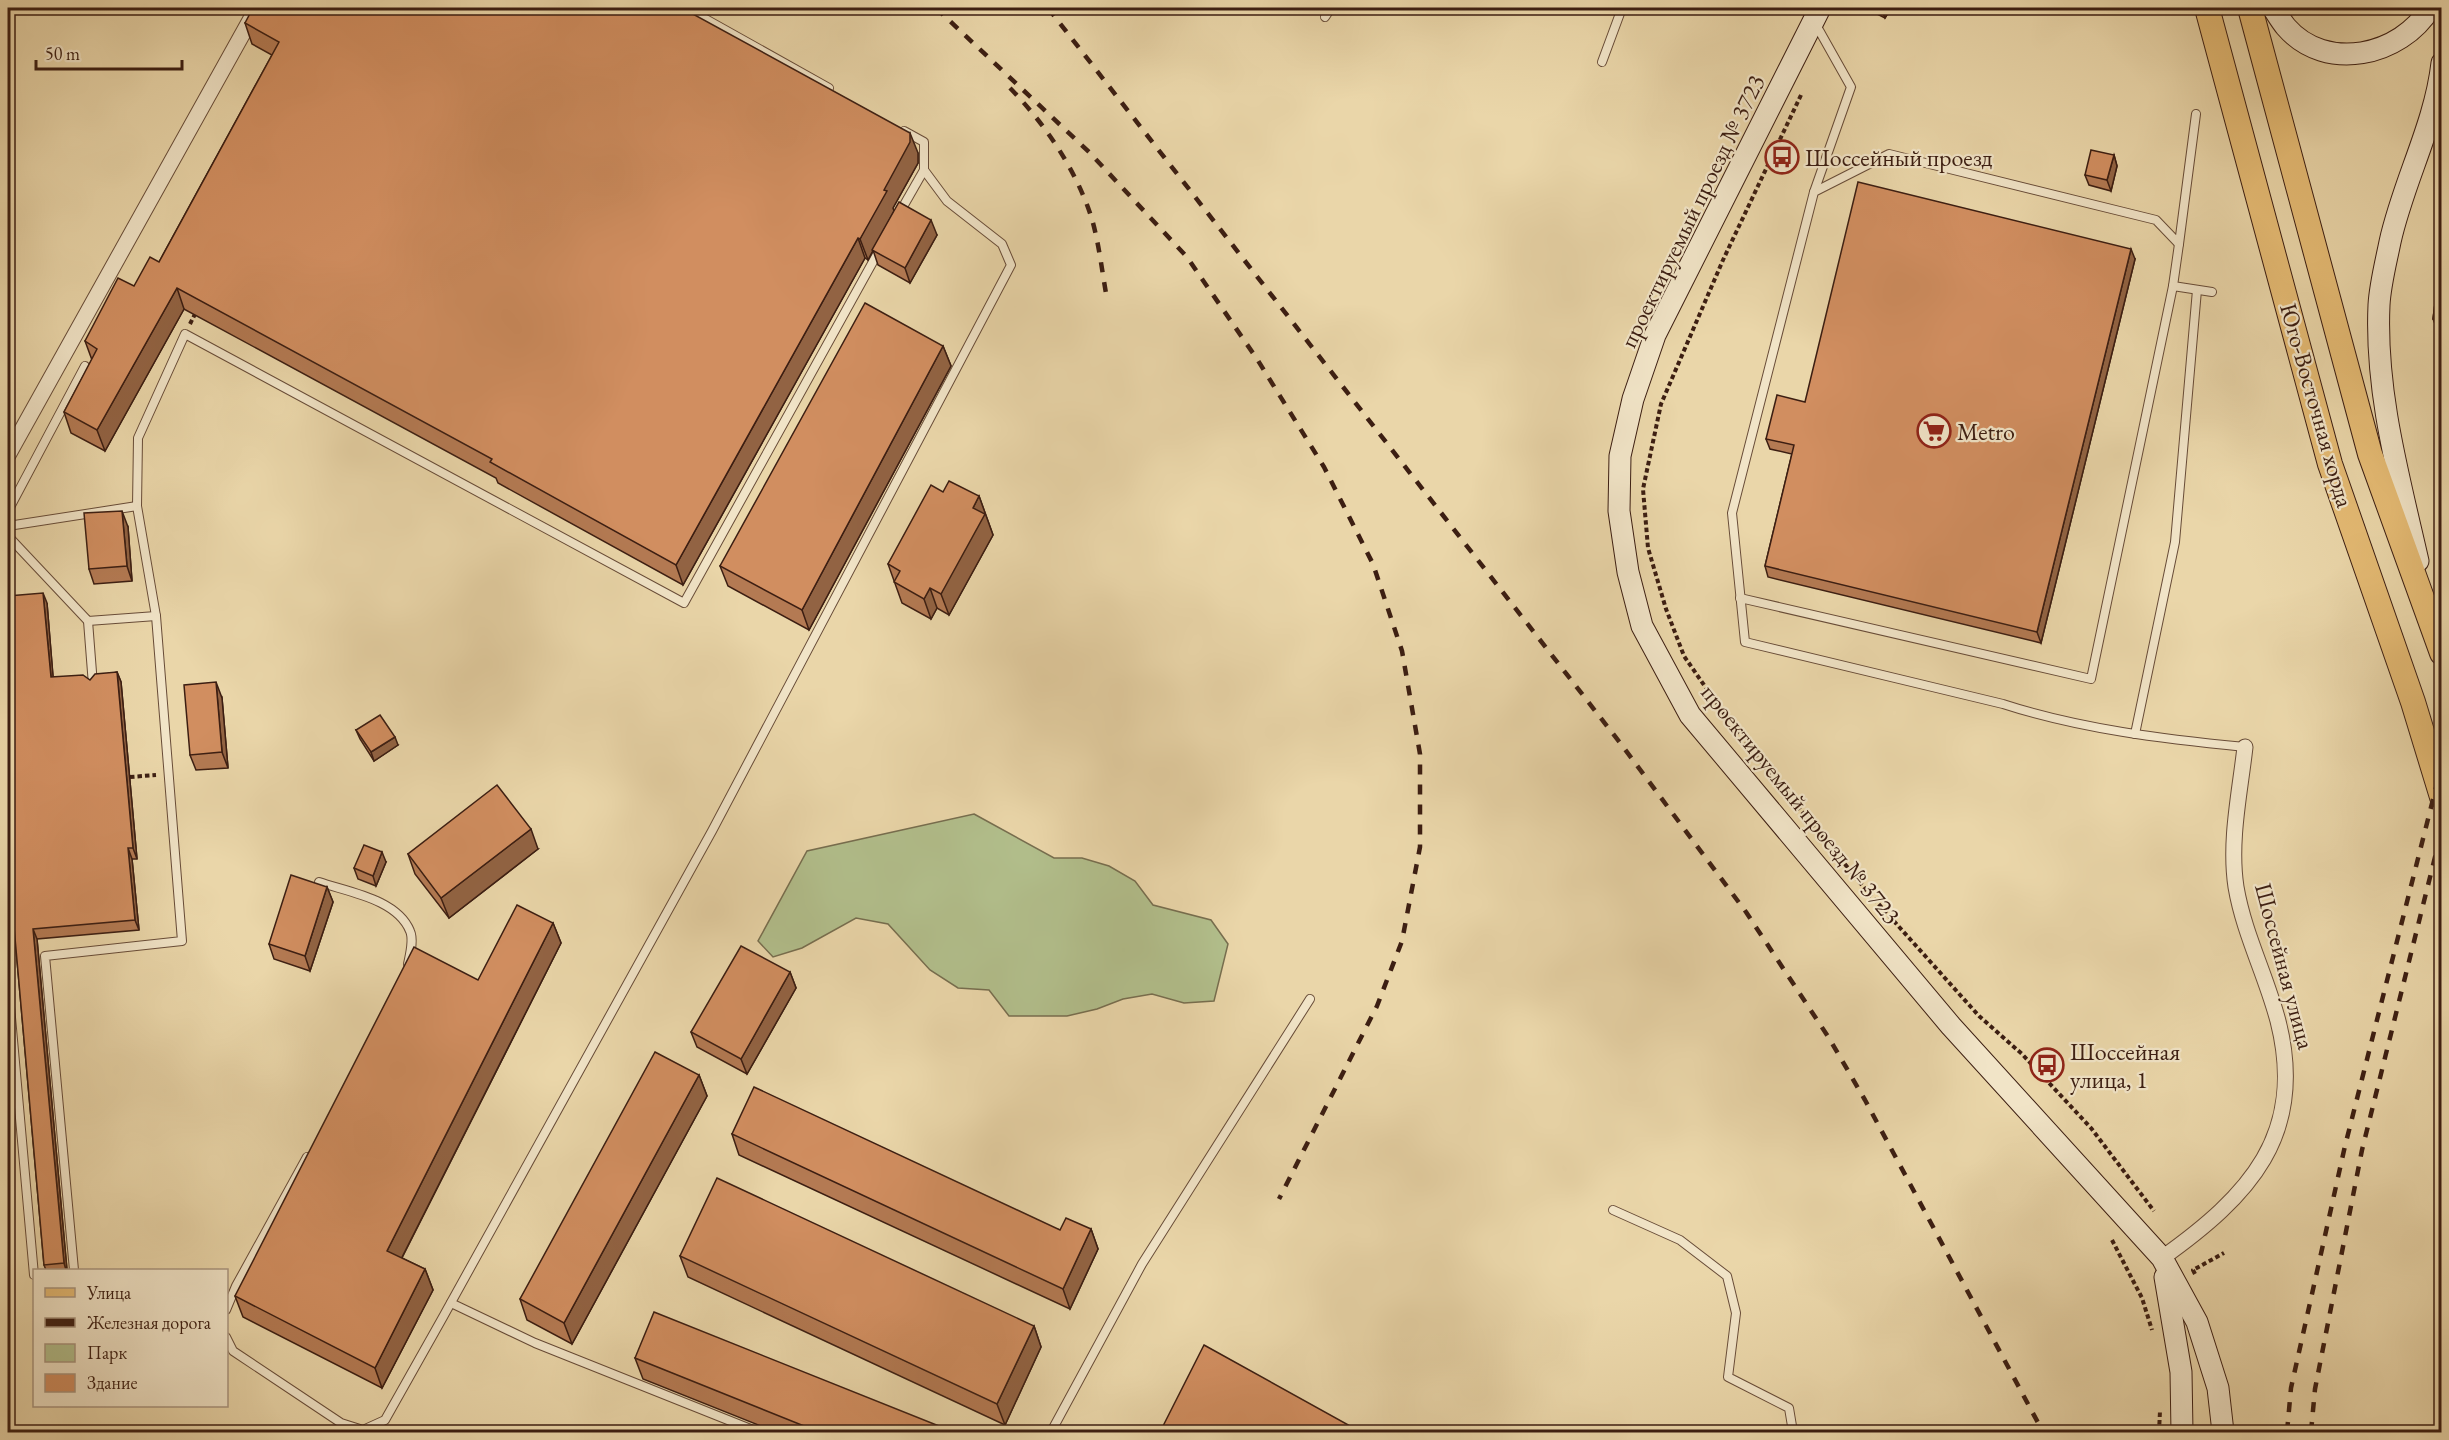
<svg xmlns="http://www.w3.org/2000/svg" width="2449" height="1440" font-family="'EB Garamond',serif">
	<style>
		.green { fill: #b2bf8c; stroke: #776e4f; stroke-width: 1.5 }
		.lines { fill: none; stroke-linecap: round; stroke-linejoin: round }
		.lane-casing { stroke: #684c38; stroke-width: 10 }
		.street-casing { stroke: #684c38; stroke-width: 17 }
		.secondary-casing { stroke: #3c1e12; stroke-width: 23 }
		.primary-casing { stroke: #3c1e12; stroke-width: 26 }
		.path { stroke: #3c1e12; stroke-width: 4; stroke-dasharray: 4.5 3; stroke-linecap: butt }
		.lane { stroke: #f1e4c7; stroke-width: 8 }
		.street { stroke: #f1e4c7; stroke-width: 15 }
		.secondary { stroke: #f1e4c7; stroke-width: 21 }
		.primary { stroke: #e5bb74; stroke-width: 24 }
		.rail { stroke: #3c1e12; stroke-width: 4.5; stroke-dasharray: 10 10; stroke-linecap: butt }
		.wall { fill: #b47a53; stroke: #3c1e12; stroke-width: 1.5 }
		.shaded-wall { fill: #926343; stroke: #3c1e12; stroke-width: 1.5 }
		.building { fill: #d18e60; stroke: #3c1e12; stroke-width: 1.5 }
		.labels { text-anchor: middle; dominant-baseline: central; stroke-width: 4.5; stroke-linejoin: round; paint-order: stroke }
		.poi-label { font-size: 24px; fill: #3c1e12; stroke: #f1e4c7; text-anchor: start }
		.street-label { font-size: 24px; fill: #3c1e12; stroke: #f1e4c7 }
	</style>
	<rect width="100%" height="100%" fill="#ead6a9"/>
	<filter id="stains"><feTurbulence type="fractalNoise" baseFrequency=".00333" numOctaves="4"/><feColorMatrix values="0 0 0 0 .2 0 0 0 0 .09 0 0 0 0 .02 0 0 0 .5 -.17"/></filter>
	<radialGradient id="worn" r=".72"><stop offset=".6" stop-color="#630" stop-opacity="0"/><stop offset="1" stop-color="#630" stop-opacity=".3"/></radialGradient>
	<path class="green" d="M974,814L1054,858H1082L1109,866L1135,881L1153,905L1211,920L1228,944L1214,1001L1184,1003L1152,994L1123,999L1097,1009L1067,1016H1009L989,990L958,988L930,970L888,924L856,918L802,948L773,957L758,941L807,851Z"/>
	<g class="lines">
		<defs>
			<g id="lane">
				<path d="M686,8L829,88"/>
				<path d="M1325,17L1331,8"/>
				<path d="M1602,62L1622,8"/>
				<path d="M2196,114L2179,244L2156,220L1889,154L1814,192L1732,513L1745,642L2003,704C2080,729 2163,739 2245,747"/>
				<path d="M1814,192L1851,87L1815,23"/>
				<path d="M900,212L924,170"/>
				<path d="M2173,286L2179,244"/>
				<path d="M8,511L85,366"/>
				<path d="M8,526L137,506"/>
				<path d="M8,536L88,621L156,616"/>
				<path d="M1740,598L2091,679L2173,286L2212,292"/>
				<path d="M88,621L93,685"/>
				<path d="M2135,734L2175,542L2197,290"/>
				<path d="M319,882C348,892 397,899 410,931C414,940 410,954 408,964"/>
				<path d="M8,984L34,1275"/>
				<path d="M1613,1210L1680,1240L1727,1276L1736,1313L1728,1377L1789,1408L1793,1432"/>
				<path d="M74,1270L45,956L182,941L156,616L137,506L138,438L185,334L684,603L880,249"/>
				<path d="M451,1303L535,1343L758,1432"/>
				<path d="M226,1310L236,1286L307,1157"/>
				<path d="M226,1337L233,1351L341,1423L363,1430L385,1420L443,1317L712,831L1011,265L1002,244L947,201L924,170V142L904,131"/>
				<path d="M1051,1432L1142,1264L1310,999"/>
			</g>
			<g id="street">
				<path d="M8,455L257,8"/>
				<path d="M2162,1258C2249,1196 2307,1135 2278,1021C2266,975 2244,934 2236,887C2229,841 2240,792 2245,747"/>
			</g>
			<g id="secondary">
				<path d="M1820,8L1655,335L1633,399L1620,456L1619,511L1628,572L1642,626L1690,715L1951,1026L2162,1258L2197,1322L2218,1388L2223,1432"/>
				<path d="M2273,8C2277,14 2281,21 2286,27C2326,73 2401,56 2430,8"/>
				<path d="M2418,561C2399,477 2375,392 2379,305C2380,285 2386,262 2390,242C2403,182 2435,125 2442,63"/>
				<path d="M2165,1277L2181,1372L2182,1432"/>
			</g>
			<g id="primary">
				<path d="M2207,8L2330,464L2413,702L2442,797"/>
				<path d="M2250,8L2370,454L2442,653"/>
			</g>
		</defs>
		<use href="#lane" class="lane-casing"/>
		<use href="#street" class="street-casing"/>
		<use href="#secondary" class="secondary-casing"/>
		<use href="#primary" class="primary-casing"/>
		<g class="path">
			<path d="M1801,95L1723,260L1661,404L1643,489L1648,548L1666,609L1684,656L1735,730L1866,890L1979,1016L2022,1054L2091,1128L2154,1211"/>
			<path d="M190,324L195,314"/>
			<path d="M8,576L12,599"/>
			<path d="M130,777L156,775"/>
			<path d="M2112,1240L2142,1298L2152,1330"/>
			<path d="M2195,1274L2193,1270L2224,1253"/>
			<path d="M2159,1432L2160,1411"/>
		</g>
		<use href="#lane" class="lane"/>
		<use href="#street" class="street"/>
		<use href="#secondary" class="secondary"/>
		<use href="#primary" class="primary"/>
		<g class="rail">
			<path d="M936,8L1089,152L1187,257L1257,359L1324,467L1373,564L1402,651L1420,754V847L1402,941L1377,1006L1279,1199"/>
			<path d="M1048,8L1621,744L1746,912L1829,1038L1865,1100L2043,1432"/>
			<path d="M1010,88C1045,124 1075,168 1091,216C1099,242 1102,272 1107,299"/>
			<path d="M2287,1432L2291,1388L2345,1146L2442,764"/>
			<path d="M2311,1432L2315,1389L2362,1150L2442,829"/>
		</g>
	</g>
	<g class="wall">
		<path d="M1868,8H1891L1885,18L1869,10Z"/>
		<path d="M245,23L918,153V163L893,208L894,211L937,235L910,283L878,265L873,250L868,260L865,258L683,585L498,483L496,478L184,309L105,451L71,433L64,412L92,360L85,341L134,286L159,262L272,55L252,44Z"/>
		<path d="M2114,155L2117,166L2111,191L2089,185L2085,175Z"/>
		<path d="M2442,249V339H2441L2433,319Z"/>
		<path d="M2135,259L2041,643L1768,577L1765,566L1792,454L1770,449L1766,439L1805,402Z"/>
		<path d="M943,346L951,366L809,630L728,586L720,566Z"/>
		<path d="M943,492L979,496L993,535L949,615L937,608L931,619L902,603L888,564Z"/>
		<path d="M128,527L132,581L94,584L89,569Z"/>
		<path d="M47,603L53,677L90,680L117,672L121,682L137,859H132L139,930L37,939L67,1270H46L44,1265L8,859Z"/>
		<path d="M222,698L228,768L196,770L190,755Z"/>
		<path d="M356,730L398,745L374,761L360,739Z"/>
		<path d="M538,849L449,918L415,874L408,854Z"/>
		<path d="M386,862L376,886L358,879L354,868Z"/>
		<path d="M327,887L333,902L310,971L274,959L269,944Z"/>
		<path d="M553,923L561,943L402,1258L425,1269L433,1290L382,1388L243,1317L235,1296L478,980Z"/>
		<path d="M790,972L796,988L747,1074L697,1047L691,1032Z"/>
		<path d="M699,1075L707,1096L572,1344L527,1320L520,1299Z"/>
		<path d="M732,1134L1060,1230L1091,1229L1098,1249L1070,1309L739,1155Z"/>
		<path d="M680,1256L1034,1326L1041,1347L1005,1425L688,1277Z"/>
		<path d="M635,1358L954,1432H776L643,1379Z"/>
	</g>
	<g class="shaded-wall">
		<path d="M1886,8H1891L1885,18L1883,13Z"/>
		<path d="M910,133L918,153V163L893,208L894,211L868,260L860,239Z"/>
		<path d="M2114,155L2117,166L2111,191L2107,180Z"/>
		<path d="M931,220L937,235L910,283L905,268Z"/>
		<path d="M858,238L865,258L683,585L676,565Z"/>
		<path d="M2131,249L2135,259L2041,643L2037,632Z"/>
		<path d="M177,288L184,309L105,451L97,430Z"/>
		<path d="M943,346L951,366L809,630L802,610Z"/>
		<path d="M979,496L993,535L949,615L941,594L973,508Z"/>
		<path d="M122,511L128,527L132,581L127,566Z"/>
		<path d="M930,588L937,608L931,619L924,599Z"/>
		<path d="M43,593L47,603L54,688L51,677Z"/>
		<path d="M117,672L121,682L137,859L133,848Z"/>
		<path d="M216,682L222,698L228,768L222,752Z"/>
		<path d="M395,737L398,745L374,761L371,752Z"/>
		<path d="M531,829L538,849L449,918L441,898Z"/>
		<path d="M128,848L132,859L139,930L135,920Z"/>
		<path d="M382,852L386,862L376,886L373,876Z"/>
		<path d="M327,887L333,902L310,971L305,956Z"/>
		<path d="M553,923L561,943L395,1271L387,1251Z"/>
		<path d="M33,929L37,939L67,1270H66L64,1263Z"/>
		<path d="M790,972L796,988L747,1074L741,1059Z"/>
		<path d="M699,1075L707,1096L572,1344L564,1323Z"/>
		<path d="M1091,1229L1098,1249L1070,1309L1063,1289Z"/>
		<path d="M425,1269L433,1290L382,1388L375,1368Z"/>
		<path d="M1034,1326L1041,1347L1005,1425L997,1404Z"/>
	</g>
	<g class="building">
		<path d="M253,8H682L910,133V142L884,190L887,191L860,239L858,238L676,565L490,462L492,459L177,288L97,430L64,412L97,349L85,341L118,278L134,286L150,257L159,262L279,42L245,23Z"/>
		<path d="M1872,8H1886L1883,13Z"/>
		<path d="M2091,150L2114,155L2107,180L2085,175Z"/>
		<path d="M1858,182L2131,249L2037,632L1765,566L1794,445L1766,439L1777,395L1805,402Z"/>
		<path d="M899,202L931,220L905,268L872,250Z"/>
		<path d="M2442,249V320L2433,319Z"/>
		<path d="M865,303L943,346L802,610L720,566Z"/>
		<path d="M949,481L979,496L973,508L985,514L941,594L930,588L924,599L894,582L900,571L888,564L931,485L943,492Z"/>
		<path d="M122,511L127,566L89,569L84,513Z"/>
		<path d="M43,593L51,677L83,675L90,680L95,674L117,672L133,848H128L135,920L33,929L64,1263L44,1265L8,859V596Z"/>
		<path d="M216,682L222,752L190,755L184,685Z"/>
		<path d="M380,715L395,737L371,752L356,730Z"/>
		<path d="M497,785L531,829L441,898L408,854Z"/>
		<path d="M364,845L382,852L373,876L354,868Z"/>
		<path d="M291,875L327,887L305,956L269,944Z"/>
		<path d="M517,905L553,923L387,1251L425,1269L375,1368L235,1296L414,947L478,980Z"/>
		<path d="M741,946L790,972L741,1059L691,1032Z"/>
		<path d="M655,1052L699,1075L564,1323L520,1299Z"/>
		<path d="M754,1087L1060,1230L1066,1218L1091,1229L1063,1289L732,1134Z"/>
		<path d="M717,1178L1034,1326L997,1404L680,1256Z"/>
		<path d="M654,1312L954,1432H819L635,1358Z"/>
		<path d="M1204,1345L1361,1432H1160Z"/>
	</g>
	<defs>
		<symbol id="bus-ring" viewBox="-11 -11 22 22"><circle r="9.5" fill="#f1e4c7" stroke="#8f2418" stroke-width="1.5"/><path d="M-5-6H5V4H4V6H2V4H-2V6H-4V4H-5ZM-3.5-4V0h7V-4ZM-3.5 1.2v1.5H-2V1.2ZM2 1.2v1.5H3.5V1.2Z" fill="#8f2418"/></symbol>
		<symbol id="supermarket-ring" viewBox="-11 -11 22 22"><circle r="9.5" fill="#f1e4c7" stroke="#8f2418" stroke-width="1.5"/><path d="M-6-5.5h2.5l.6 2H6L4.5 2H-2.5L-4.4-4H-6ZM-1.5 3.2a1.3 1.3 0 1 0 .1 0ZM3 3.2a1.3 1.3 0 1 0 .1 0Z" fill="#8f2418"/></symbol>
	</defs>
	<g fill-rule="evenodd">
		<use href="#bus-ring" x="1763" y="138" width="38" height="38"/>
		<use href="#supermarket-ring" x="1915" y="412" width="38" height="38"/>
		<use href="#bus-ring" x="2028" y="1046" width="38" height="38"/>
	</g>
	<g class="labels">
		<g class="poi-label">
			<text x="1805" y="157">Шоссейный проезд</text>
			<text x="1957" y="431">Metro</text>
			<text x="2070" y="1051">Шоссейная<tspan x="2070" dy="28">улица, 1</tspan></text>
		</g>
		<g class="street-label">
			<text transform="translate(1692 211) rotate(-64)">проектируемый проезд № 3723</text>
			<text transform="translate(2317 405) rotate(74)">Юго-Восточная хорда</text>
			<text transform="translate(1801 804) rotate(51)">проектируемый проезд № 3723</text>
			<text transform="translate(2285 966) rotate(75)">Шоссейная улица</text>
		</g>
	</g>
	<rect width="2449" height="1440" fill="none" stroke="#ead6a9" stroke-width="30"/>
	<rect x="9" y="9" width="2431" height="1422" fill="none" stroke="#3c1e12" stroke-width="3"/>
	<rect x="15" y="15" width="2419" height="1410" fill="none" stroke="#3c1e12" stroke-width="1.5"/>
	<rect x="33" y="1269" width="195" height="138" fill="#f1e4c7" stroke="#a9957f" stroke-width="1.5"/>
	<rect x="45" y="1288" width="30" height="9" fill="#e5bb74" stroke="#a9957f" stroke-width="1.5"/>
	<text x="87" y="1299" font-size="18" fill="#3c1e12">Улица</text>
	<rect x="45" y="1318" width="30" height="9" fill="#3c1e12" stroke="#a9957f" stroke-width="1.5"/>
	<text x="87" y="1329" font-size="18" fill="#3c1e12">Железная дорога</text>
	<rect x="45" y="1344" width="30" height="18" fill="#b2bf8c" stroke="#a9957f" stroke-width="1.5"/>
	<text x="87" y="1359" font-size="18" fill="#3c1e12">Парк</text>
	<rect x="45" y="1374" width="30" height="18" fill="#d18e60" stroke="#a9957f" stroke-width="1.5"/>
	<text x="87" y="1389" font-size="18" fill="#3c1e12">Здание</text>
	<path d="M36 60v9h146v-9" fill="none" stroke="#3c1e12" stroke-width="3"/>
	<text x="45" y="60" font-size="18" fill="#3c1e12" stroke="#f1e4c7" stroke-width="4.5" paint-order="stroke">50 m</text>
	<rect width="100%" height="100%" filter="url(#stains)"/>
	<rect width="100%" height="100%" fill="url(#worn)"/>
</svg>
